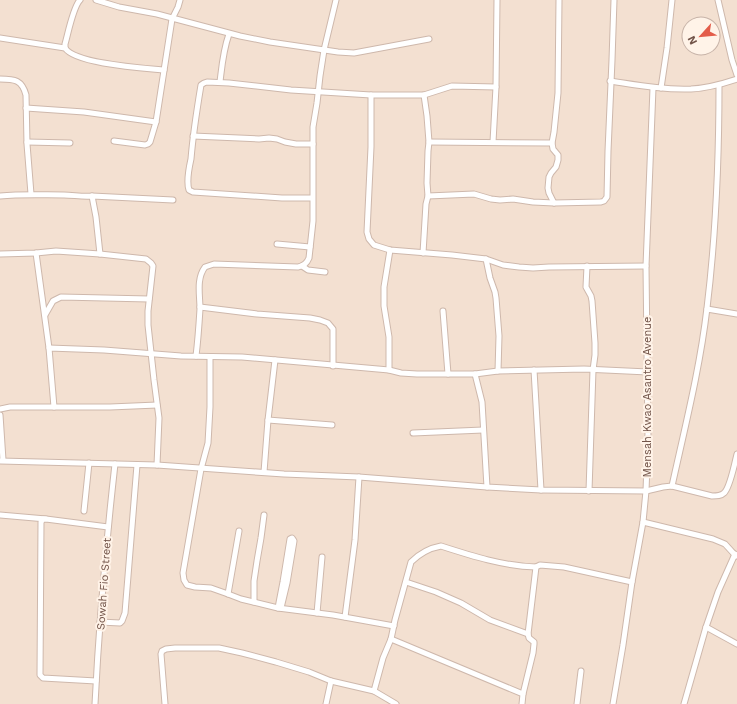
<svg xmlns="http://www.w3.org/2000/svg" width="737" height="704" font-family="'Work Sans',sans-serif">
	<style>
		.residential { fill: #f3e0d1; fill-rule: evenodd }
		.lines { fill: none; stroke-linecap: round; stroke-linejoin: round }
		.street-casing { stroke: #ceb8ac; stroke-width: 7 }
		.street { stroke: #fff; stroke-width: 5 }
		.labels { text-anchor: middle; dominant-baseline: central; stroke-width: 4; stroke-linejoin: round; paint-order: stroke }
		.street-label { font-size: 11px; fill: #725449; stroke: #fff3e8 }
	</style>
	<rect width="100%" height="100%" fill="#fcefe2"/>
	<path class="residential" d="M0,0H737V704H0ZM689,24H713V48H689Z"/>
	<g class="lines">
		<defs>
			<g id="street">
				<path d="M96,0L119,7L157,14L240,36L270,42L338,52L354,53L429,39"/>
				<path d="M718,0L732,60L737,75"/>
				<path d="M0,38L65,48C75,64 144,68 164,70"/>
				<path d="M65,48V44C68,34 73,7 80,0"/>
				<path d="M0,79C15,79 22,80 26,95L27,144L31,194"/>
				<path d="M610,81C637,85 664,90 691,89C707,88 722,84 737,79"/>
				<path d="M220,82C222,65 223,51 229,34"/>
				<path d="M661,88L667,48L672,0"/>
				<path d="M371,95V147L367,232L369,239L374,245L390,250L452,255L486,259L503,265L519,267L533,268L549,267L646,266"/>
				<path d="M26,108L84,112L156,122"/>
				<path d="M193,136L259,139L269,138L277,139L285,142L296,144H313"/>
				<path d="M114,141L145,145L148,144L150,142L156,122L172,19L178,7L180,0"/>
				<path d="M27,142L70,143"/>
				<path d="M429,142L552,143"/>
				<path d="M493,142L496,87L497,0"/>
				<path d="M0,196C21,194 42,195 64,195C73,195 83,197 92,196L173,200"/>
				<path d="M92,196L96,217L100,254"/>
				<path d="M428,196L474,194L491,199L500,200L513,199L533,202L554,203L601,202L604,201L607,197L608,151L612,60L614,0"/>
				<path d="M312,198H282L193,192L189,190C186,181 189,168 191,159C193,134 197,109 201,85L204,83L207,82L229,83L291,90L371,95H424L452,86L496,87"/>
				<path d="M554,203L549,193L548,188L549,177L551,173L556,167L558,160V155L553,149L552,143L554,132L558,93L559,0"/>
				<path d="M277,244L310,247"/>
				<path d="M36,253L49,348"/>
				<path d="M423,253L426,204L428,196L427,183L428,151L429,142L427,116L424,95"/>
				<path d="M0,254L36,253L56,251L100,254L146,259L151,263L153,266L148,311V325L154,380L159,418L157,465"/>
				<path d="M486,259L490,278L495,292L496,298L499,336L498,371"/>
				<path d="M302,266L308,270L325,272"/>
				<path d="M587,266L586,287L591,296L592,301L595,343V355L593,370L589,491"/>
				<path d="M200,307L257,314L310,318L320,320L328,323L333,329V366"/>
				<path d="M707,309L737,314"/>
				<path d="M443,311L448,374"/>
				<path d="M45,315L53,301L61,297L149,299"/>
				<path d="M196,356C198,340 199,325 200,309C200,295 196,279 205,267L214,264L298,267C304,266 307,263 309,258L313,221V127L317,103L320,76L324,50L336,0"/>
				<path d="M210,357V407L208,443L201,469L183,573L184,580L187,585L195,587L211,588L228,594L241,599L278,608L333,615L394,626"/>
				<path d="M389,370V337L384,306V287L390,250"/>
				<path d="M534,370L541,490"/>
				<path d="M475,374L482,402L487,487"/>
				<path d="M54,407L49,348L104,350L181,356L242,357L389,370L401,373L417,374H475L498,371L584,369L648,372"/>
				<path d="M0,409L10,407H110L157,405"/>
				<path d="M0,415L3,460"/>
				<path d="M268,420L332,425"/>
				<path d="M413,433L483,430"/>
				<path d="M0,461L157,465L284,474L359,477L487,487L541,490L646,491L663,487L672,486L712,496C717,496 721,496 724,493C730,488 735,462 737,454"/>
				<path d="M264,472L268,420L275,360"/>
				<path d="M672,486C685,427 700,368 707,308C716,234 719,159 719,85"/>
				<path d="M84,511L89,463"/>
				<path d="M0,515L46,519L108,527"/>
				<path d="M46,519H43L41,522L40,675L43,678L96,681"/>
				<path d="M643,522L713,539L725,544L736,556"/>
				<path d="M735,554L718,592L706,627L737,644"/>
				<path d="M406,582L436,592L461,603L490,620L528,634"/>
				<path d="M228,594L239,531"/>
				<path d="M254,602V581L257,561L261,538L264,515"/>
				<path d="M278,608L283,582L290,539L292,538L294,541L287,583L281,608"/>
				<path d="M317,613L322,557"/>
				<path d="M345,617L355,540L359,477"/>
				<path d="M100,622L120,623L122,621L125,613L137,465"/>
				<path d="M391,639L523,694L522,704"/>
				<path d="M374,691L383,658L391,639L395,620L411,562C419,554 430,548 441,546C472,556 503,566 536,567"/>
				<path d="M523,694L533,653L534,644V642L529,638L528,634L536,567L540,565L564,567L632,582"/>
				<path d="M95,704C99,624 106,544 115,464"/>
				<path d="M165,704L161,654L162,651L166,649L175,648H219L242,653L276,662L309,672L331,681L374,691L396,704"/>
				<path d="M326,704L331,681"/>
				<path d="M577,704L581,671"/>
				<path d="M613,704L623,645L632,582L643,522L646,491L648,438L646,266L653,88"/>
				<path d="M684,704L706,627"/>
			</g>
		</defs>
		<use href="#street" class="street-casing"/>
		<use href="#street" class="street"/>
	</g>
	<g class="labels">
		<g class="street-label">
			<text transform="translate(647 397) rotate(-90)">Mensah Kwao Asantro Avenue</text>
			<text transform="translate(104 584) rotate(-86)">Sowah Fio Street</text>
		</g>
	</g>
	<g transform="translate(701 36) rotate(243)"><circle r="19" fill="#fff3e8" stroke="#c7b3a8"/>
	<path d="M0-3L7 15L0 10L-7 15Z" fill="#e35c49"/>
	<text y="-6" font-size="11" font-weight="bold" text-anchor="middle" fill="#725449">N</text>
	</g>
</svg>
